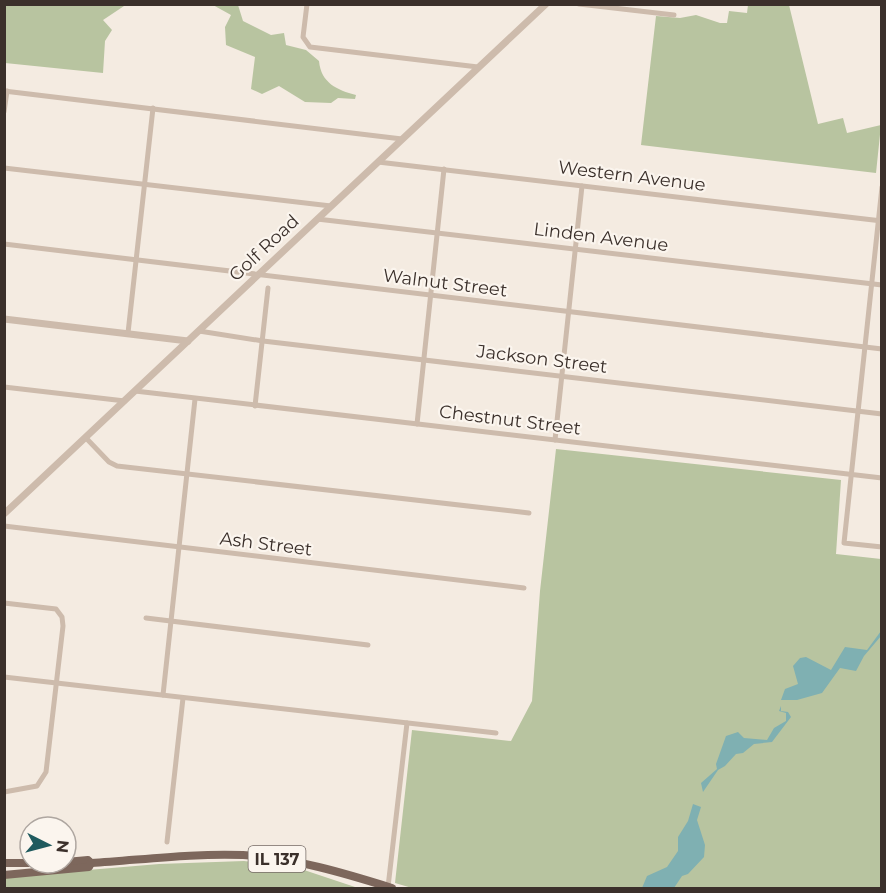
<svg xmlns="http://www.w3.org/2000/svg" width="886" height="893" font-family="Montserrat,sans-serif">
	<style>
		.green { fill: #b8c4a0 }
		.water { fill: #7fb0b2 }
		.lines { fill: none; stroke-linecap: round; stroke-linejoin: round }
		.minor { stroke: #cdbbac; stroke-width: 5 }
		.tertiary { stroke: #cdbbac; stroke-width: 7 }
		.primary { stroke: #7d675c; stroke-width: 8 }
		.labels { text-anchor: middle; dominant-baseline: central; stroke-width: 4.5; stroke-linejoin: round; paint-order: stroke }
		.shield { fill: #fbf5ee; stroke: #756b66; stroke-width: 1.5 }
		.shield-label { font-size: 16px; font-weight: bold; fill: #3b302b }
		.street-label { font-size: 18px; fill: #3b302b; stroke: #fbf5ee }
	</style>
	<rect width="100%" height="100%" fill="#f4ebe1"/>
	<g class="green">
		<path d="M5,4H150V5L124,6L103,20L112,30L105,41L103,73L5,63Z"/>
		<path d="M213,5H238L243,21L271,35L284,33L286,45L306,50L319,61C321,83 337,90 356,95L355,99L338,98L331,103L305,102L279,86L262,94L251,89L255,57L226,45L225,27L231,15Z"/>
		<path d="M748,5H789L818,124L843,118L847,133L881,125L876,173L641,145L656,16L680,18L696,15L720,23H727L729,11L747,13Z"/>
		<path d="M556,449L841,480L836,554L881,559V888H412L395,883L412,730L511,741L532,701L540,591Z"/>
		<path d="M244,861L298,868L358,888H5V877L159,864Z"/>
	</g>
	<g class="water">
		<path d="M881,631V636L864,656L856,671L840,668L822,693L797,700H781L785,689L798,684L793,666L800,658L806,657L831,670L845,647L867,650Z"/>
		<path d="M781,706V711L788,712L791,717L772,742L754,744L743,753L736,754L725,766L718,770L703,792L701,783L717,769L716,764L726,736L738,732L744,738L767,740L774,728L786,721V713L779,711Z"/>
		<path d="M693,804L701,807L697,820L705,845L704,857L688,874L682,876L674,888H642L647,876L667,867L678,851V837L688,821Z"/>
	</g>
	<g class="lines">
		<g class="minor">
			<path d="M307,4L303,37L310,47L478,67"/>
			<path d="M579,4L674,15"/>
			<path d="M4,91L402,139"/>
			<path d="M4,112L7,91"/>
			<path d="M378,162L882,221"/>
			<path d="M4,168L331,206"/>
			<path d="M882,187L844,543L882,547"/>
			<path d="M317,219L882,285"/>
			<path d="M4,244L882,349"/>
			<path d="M199,331L263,341L882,414"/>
			<path d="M128,333L153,108"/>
			<path d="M4,387L125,401"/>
			<path d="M135,391L882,478"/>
			<path d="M255,406L268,288"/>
			<path d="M417,424L444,169"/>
			<path d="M86,438L109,462L117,466L529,513"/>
			<path d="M555,440L582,186"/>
			<path d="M4,526L524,588"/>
			<path d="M4,603L56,609L62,617L63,626L46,772L37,786L4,792"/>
			<path d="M146,618L368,645"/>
			<path d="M4,677L496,733"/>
			<path d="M163,695L195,399"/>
			<path d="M167,842L183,698"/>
			<path d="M388,887L407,723"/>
		</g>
		<g class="tertiary">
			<path d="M4,319L188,341"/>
			<path d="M4,514L546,4"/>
		</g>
		<g class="primary">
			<path d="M66,862L88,860L91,863C141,860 192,853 243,855C294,858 344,873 392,888"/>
			<path d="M4,863H30"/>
			<path d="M4,875L89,867L91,863"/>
		</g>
	</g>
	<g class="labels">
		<rect class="shield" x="248.5" y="846" width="57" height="26" rx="4.5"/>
		<g class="shield-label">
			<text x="277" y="859">IL 137</text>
		</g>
		<g class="street-label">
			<text transform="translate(632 176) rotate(7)">Western Avenue</text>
			<text transform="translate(601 237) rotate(7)">Linden Avenue</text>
			<text transform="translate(264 248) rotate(-43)">Golf Road</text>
			<text transform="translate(445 283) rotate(7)">Walnut Street</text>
			<text transform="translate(542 359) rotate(7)">Jackson Street</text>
			<text transform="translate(510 420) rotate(7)">Chestnut Street</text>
			<text transform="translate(266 544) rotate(7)">Ash Street</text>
		</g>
	</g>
	<rect width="886" height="893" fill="none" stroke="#3b302b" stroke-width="12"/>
	<g transform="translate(48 845) rotate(96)"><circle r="28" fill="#fbf5ee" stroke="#aea6a0" stroke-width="1.5"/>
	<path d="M0-4.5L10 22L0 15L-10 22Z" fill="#1f5a5e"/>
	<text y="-9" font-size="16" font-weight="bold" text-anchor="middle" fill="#3b302b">N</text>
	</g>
</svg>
